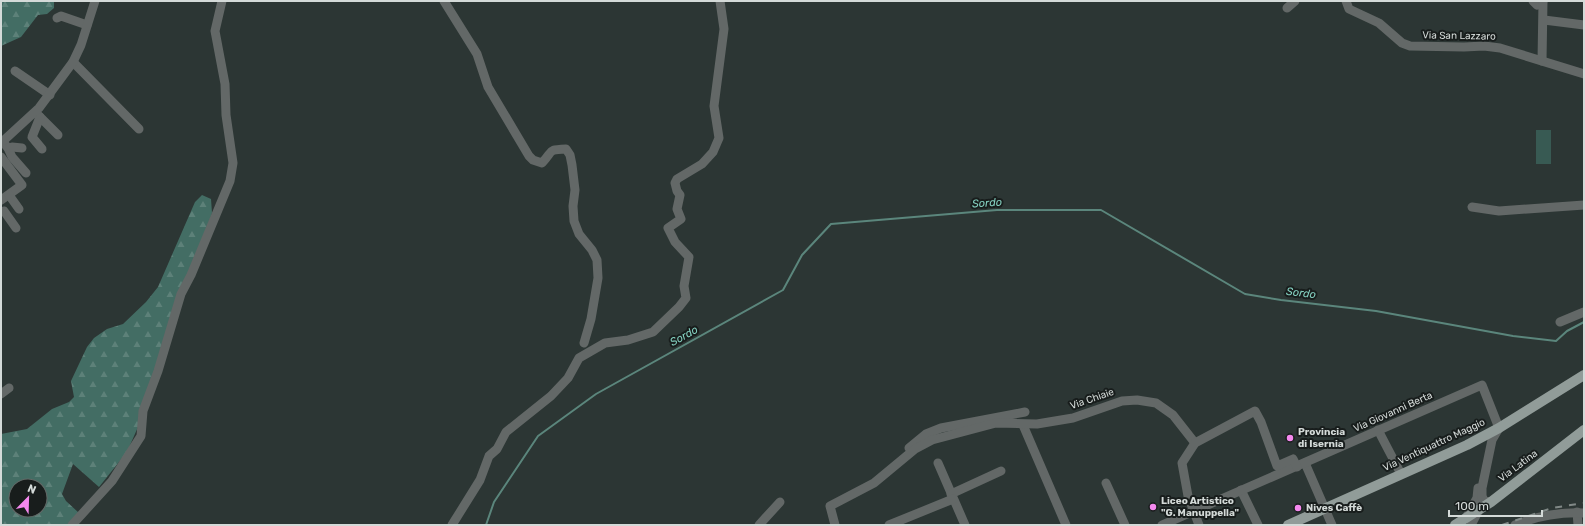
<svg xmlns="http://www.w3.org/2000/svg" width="1585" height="526" font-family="Rubik,sans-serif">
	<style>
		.forest { fill: url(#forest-firs); fill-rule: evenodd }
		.park { fill: #385a53 }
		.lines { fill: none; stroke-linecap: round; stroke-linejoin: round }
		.stream { stroke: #5b867c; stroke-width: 2 }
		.minor { stroke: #636867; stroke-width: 9 }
		.major { stroke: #919c99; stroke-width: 10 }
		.rail { stroke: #818987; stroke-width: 2; stroke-dasharray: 7 7; stroke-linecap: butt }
		.poi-dot { fill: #f589ef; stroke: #181d1c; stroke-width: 1.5 }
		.labels { text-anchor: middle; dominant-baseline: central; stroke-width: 4; stroke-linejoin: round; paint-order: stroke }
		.street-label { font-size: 10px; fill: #d4dad8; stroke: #181d1c }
		.poi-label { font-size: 10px; font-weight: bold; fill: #d4dad8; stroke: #181d1c; text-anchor: start }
		.water-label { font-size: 11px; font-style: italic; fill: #85d1c1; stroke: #181d1c }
	</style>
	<defs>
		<pattern id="forest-firs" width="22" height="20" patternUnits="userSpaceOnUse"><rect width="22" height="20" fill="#436d64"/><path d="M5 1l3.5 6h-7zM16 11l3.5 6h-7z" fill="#5d8179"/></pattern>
	</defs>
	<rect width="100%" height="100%" fill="#2c3634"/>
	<g class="forest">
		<path d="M1,1H54V8L47,14L38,15L21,37L1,46Z"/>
		<path d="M202,195L211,199L212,213L138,427L127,452L99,487L73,464L62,494L66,501L79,513L68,525H1V434L27,429L52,409L69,402L74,397L71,381L87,347L94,338L107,329L123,324L146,302L158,287L195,202ZM16,486H40V510H16Z"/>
	</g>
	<rect class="park" x="1536" y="130" width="15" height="34"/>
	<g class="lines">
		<path class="stream" d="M486,525L494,502L538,436L596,394L783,290L802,255L831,224L997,210H1101L1245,294L1281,300L1376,311L1513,336L1556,341L1567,331L1584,322"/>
		<g class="minor">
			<path d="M444,1L477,54L488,87L529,156L533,160L542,163C554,150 547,150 566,149L570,155L572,165L575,190L573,206L574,221L579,234L592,250L597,260L598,278L591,319L584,343"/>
			<path d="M1346,1L1349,9L1379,23L1402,43L1410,46L1464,47L1484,46L1500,48L1584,74"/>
			<path d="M1533,1L1537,5L1543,1"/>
			<path d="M1287,8L1295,1"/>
			<path d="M57,18L61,16L87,25"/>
			<path d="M1544,20L1584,25"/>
			<path d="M1542,61L1543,1"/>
			<path d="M73,62L139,129"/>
			<path d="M15,71L50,95"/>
			<path d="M37,114L58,135"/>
			<path d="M40,117L32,137L42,149"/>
			<path d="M2,141L8,148L12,157L26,173"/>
			<path d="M1,143L39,108L73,62L81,45L95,1"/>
			<path d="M8,148L12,147L22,148"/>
			<path d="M1,157L22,185L1,200"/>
			<path d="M9,195L19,209"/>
			<path d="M1472,207L1499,211L1584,205"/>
			<path d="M4,211L16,228"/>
			<path d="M1560,322L1584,312"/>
			<path d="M1,394L9,388"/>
			<path d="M1023,425L1066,525"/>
			<path d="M1378,430L1401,474"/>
			<path d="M909,448L926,434L941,428L1025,412"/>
			<path d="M938,463L965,525"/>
			<path d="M1305,463L1332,525"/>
			<path d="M1106,483L1125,525"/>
			<path d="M1241,490L1258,525"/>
			<path d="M951,494L1001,471"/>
			<path d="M1577,512L1578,525"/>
			<path d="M1466,518L1477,498L1478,488"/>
			<path d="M72,525L112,481L141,436L143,411L158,371L181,294L191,275L230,181L233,163L226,115L225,84L215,31L222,1"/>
			<path d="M452,525L480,480L489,456L497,449L506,432L551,396L568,378L579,358L605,343L628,340L653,332L679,307L686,298L684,286L689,257L675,242L668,228L681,219L677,209L680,195L677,191L675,183L677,179L702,164L713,152L719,138L714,106L724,29L720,1"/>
			<path d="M759,525L780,502"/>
			<path d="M835,525L830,506L874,483L915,449L932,440L996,423L1037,424L1073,418L1122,401L1137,400L1156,403L1173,415L1195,443"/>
			<path d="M889,525L953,499"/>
			<path d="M1162,525L1482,385L1499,428L1492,440L1482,488V496L1484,501L1491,502"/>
			<path d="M1199,525L1188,496L1182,463L1195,443L1255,411L1261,422L1277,466L1293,459L1297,467"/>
			<path d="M1471,525L1479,510"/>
			<path d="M1515,525C1537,516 1560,512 1584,513"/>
		</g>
		<g class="major">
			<path d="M1288,525L1467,445L1499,428L1584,375"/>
			<path d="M1455,525L1491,502L1584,430"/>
		</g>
		<path class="rail" d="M1502,525L1552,508L1584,503"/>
	</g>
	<g class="poi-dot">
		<circle cx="1290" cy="438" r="4"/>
		<circle cx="1153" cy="507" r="4"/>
		<circle cx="1298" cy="508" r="4"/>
	</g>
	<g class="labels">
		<g class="street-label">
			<text transform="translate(1459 36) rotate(1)">Via San Lazzaro</text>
			<text transform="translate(1092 399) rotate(-19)">Via Chiaie</text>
			<text transform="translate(1393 412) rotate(-24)">Via Giovanni Berta</text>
			<text transform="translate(1434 445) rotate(-25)">Via Ventiquattro Maggio</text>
			<text transform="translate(1518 466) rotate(-37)">Via Latina</text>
		</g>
		<g class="poi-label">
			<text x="1298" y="432">Provincia<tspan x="1298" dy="12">di Isernia</tspan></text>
			<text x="1161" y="501">Liceo Artistico<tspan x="1161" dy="12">"G. Manuppella"</tspan></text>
			<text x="1306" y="508">Nives Caffè</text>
		</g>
		<g class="water-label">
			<text transform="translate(987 203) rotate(-4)">Sordo</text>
			<text transform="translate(1301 293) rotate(7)">Sordo</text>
			<text transform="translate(684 336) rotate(-29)">Sordo</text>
		</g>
	</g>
	<rect width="1585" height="526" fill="none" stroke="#d4dad8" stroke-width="4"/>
	<g transform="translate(28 498) rotate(23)"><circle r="19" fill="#181d1c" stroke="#636967"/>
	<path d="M0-3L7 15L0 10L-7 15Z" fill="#f589ef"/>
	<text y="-6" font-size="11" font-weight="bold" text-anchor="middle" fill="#d4dad8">N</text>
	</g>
	<path d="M1449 510v6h93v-6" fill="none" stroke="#d4dad8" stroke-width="2"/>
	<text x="1455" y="510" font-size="12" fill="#d4dad8" stroke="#181d1c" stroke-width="3" paint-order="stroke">100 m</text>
</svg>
